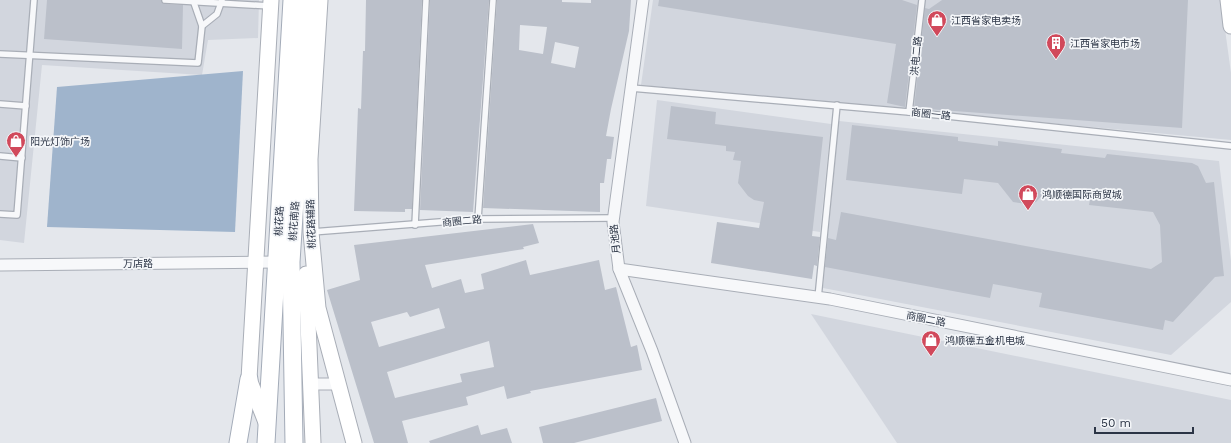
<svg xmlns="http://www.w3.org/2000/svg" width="1231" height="443" font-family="'Work Sans','Noto Sans SC',sans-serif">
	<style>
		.built { fill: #d2d6de }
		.water { fill: #9fb4cc }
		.building { fill: #bbc0ca; fill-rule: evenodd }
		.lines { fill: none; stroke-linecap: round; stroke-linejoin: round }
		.lane-casing { stroke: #a9aeb7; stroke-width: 8 }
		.street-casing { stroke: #a9aeb7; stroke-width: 13 }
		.secondary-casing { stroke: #a9aeb7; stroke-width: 17 }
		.primary-casing { stroke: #a3abb8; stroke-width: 19 }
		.lane { stroke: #f7f8fa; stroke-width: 5.5 }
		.street { stroke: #f7f8fa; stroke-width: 11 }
		.secondary { stroke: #fff; stroke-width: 15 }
		.primary { stroke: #fff; stroke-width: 17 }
		.labels { text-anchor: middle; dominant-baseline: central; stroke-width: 3.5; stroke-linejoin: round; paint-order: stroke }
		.poi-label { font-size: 10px; fill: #2b3445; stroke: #f4f6f9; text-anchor: start }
		.street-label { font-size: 10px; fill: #2b3445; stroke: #f4f6f9 }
	</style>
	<rect width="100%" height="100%" fill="#e4e7ec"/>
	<g class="built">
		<path d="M0,0H259L258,38L208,40L202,75L42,65L24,243L0,240Z"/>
		<path d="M653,0H1221L1231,73V140L641,85Z"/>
		<path d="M657,100L831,124L820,232L646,206Z"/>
		<path d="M839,121L1219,161L1231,261V302L1171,355L823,288Z"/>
		<path d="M811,314L1231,400V443H897Z"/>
	</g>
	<path class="water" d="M243,71L235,232L47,227L57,87Z"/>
	<g class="building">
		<path d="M47,0H161L164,4L183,5L182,49L44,39Z"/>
		<path d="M366,0H422L412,209H405V212L354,211L358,108L361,109L363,51H365Z"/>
		<path d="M430,0H489L473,212L420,210Z"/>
		<path d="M497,0H562V2L591,3V0H631L629,31L611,109L606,136L614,137L611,159H607L604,183H600V212L483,208ZM520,25L547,27L543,54L519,50ZM555,42L579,47L575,68L551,63Z"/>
		<path d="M659,0H902L917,5L905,107L887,103L896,44L658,6Z"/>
		<path d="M942,0H1188L1182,128L914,108L925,8L929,9Z"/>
		<path d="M671,106L716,112L715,124L823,137L812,236L820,237L817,266L814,265L812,279L711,263L717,222L759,228L764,202L754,200L748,196L738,183L741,161L733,160L735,152L726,151V146L667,139Z"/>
		<path d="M852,125L958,137V141L998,146V141L1062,149L1061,153L1105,158L1107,154L1192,163L1198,166L1206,183L1214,182L1224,276L1215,277L1173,322L1165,320L1163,330L1039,307L1042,293L993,284L990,298L825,267L828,238L836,240L841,212L1151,269L1162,262L1160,225L1153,212L1089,205L1091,194L1048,189L1036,202L1027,204L1013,202L998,183L964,179L962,194L846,180Z"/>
		<path d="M533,224L539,243L523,247L524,249L425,265L432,288L461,279L465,293L484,289L481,274L526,260L530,275L599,260L605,290L616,287L631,347L637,345L642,370L530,391L531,393L507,399L504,386L466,397L468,405L402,421L408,443H374L327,290L360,280L354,245ZM439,308L445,328L379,347L371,322L407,312L410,317ZM489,341L494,367L460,374L462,382L395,398L387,372Z"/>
		<path d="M656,398L662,421L574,443H543L539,427Z"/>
		<path d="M478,425L481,435L507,428L512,443H430L429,441Z"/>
	</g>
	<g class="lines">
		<defs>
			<g id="lane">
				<path d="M165,0L270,6"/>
				<path d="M193,0L202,26"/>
				<path d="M0,54L198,63L202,26L217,14L222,0"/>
				<path d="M631,88L909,112L1231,146"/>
				<path d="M0,104L26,106"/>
				<path d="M909,112L922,0"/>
				<path d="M0,156L22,158"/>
				<path d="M0,214L17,215L34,0"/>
				<path d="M478,219L493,0"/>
				<path d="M415,225L426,0"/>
				<path d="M312,232L478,219L613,218"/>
				<path d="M818,298L837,105"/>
			</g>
			<g id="street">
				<path d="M643,0L613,222L619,269L652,351L685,443"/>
				<path d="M0,265L277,262"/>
				<path d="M619,269L830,299L1231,380"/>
				<path d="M310,384H339"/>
			</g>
			<g id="secondary">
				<path d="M320,0L310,159L311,232L318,308L354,443"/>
				<path d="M1228,0L1231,26"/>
				<path d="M306,274L313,443"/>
				<path d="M267,425L249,379L271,0"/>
			</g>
			<g id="primary">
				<path d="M238,443L249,379"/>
				<path d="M266,443L292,0"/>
				<path d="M294,443L291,262L308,0"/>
			</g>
		</defs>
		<use href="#lane" class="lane-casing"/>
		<use href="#street" class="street-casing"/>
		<use href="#secondary" class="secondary-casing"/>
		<use href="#primary" class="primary-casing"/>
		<use href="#lane" class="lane"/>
		<use href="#street" class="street"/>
		<use href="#secondary" class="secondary"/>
		<use href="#primary" class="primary"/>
	</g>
	<defs>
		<symbol id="shop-pin" viewBox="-11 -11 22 30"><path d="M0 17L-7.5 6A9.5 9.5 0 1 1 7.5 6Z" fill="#d1495b" stroke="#f4f6f9"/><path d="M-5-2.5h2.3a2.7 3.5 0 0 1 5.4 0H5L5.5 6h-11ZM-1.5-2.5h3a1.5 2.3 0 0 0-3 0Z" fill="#fff"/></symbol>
		<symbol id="building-pin" viewBox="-11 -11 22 30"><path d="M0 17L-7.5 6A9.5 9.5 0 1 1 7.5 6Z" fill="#d1495b" stroke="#f4f6f9"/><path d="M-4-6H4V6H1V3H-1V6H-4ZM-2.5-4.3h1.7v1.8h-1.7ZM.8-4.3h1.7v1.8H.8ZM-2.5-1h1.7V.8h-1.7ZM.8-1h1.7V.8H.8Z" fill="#fff"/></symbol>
	</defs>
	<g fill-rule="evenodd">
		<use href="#shop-pin" x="926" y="9" width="22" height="30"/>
		<use href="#building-pin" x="1045" y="32" width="22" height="30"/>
		<use href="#shop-pin" x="5" y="130" width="22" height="30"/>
		<use href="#shop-pin" x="1017" y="183" width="22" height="30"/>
		<use href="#shop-pin" x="920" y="329" width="22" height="30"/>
	</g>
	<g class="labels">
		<g class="poi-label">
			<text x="951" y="20">江西省家电卖场</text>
			<text x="1070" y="43">江西省家电市场</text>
			<text x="30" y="141">阳光灯饰广场</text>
			<text x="1042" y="194">鸿顺德国际商贸城</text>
			<text x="945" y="340">鸿顺德五金机电城</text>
		</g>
		<g class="street-label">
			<text transform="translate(916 56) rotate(-84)">洪电二路</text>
			<text transform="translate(931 114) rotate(6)">商圈一路</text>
			<text transform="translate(279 221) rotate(-87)">桃花路</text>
			<text transform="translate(294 221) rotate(-86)">桃花南路</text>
			<text transform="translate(462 221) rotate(-5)">商圈二路</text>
			<text transform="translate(311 224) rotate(-92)">桃花路辅路</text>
			<text transform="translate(615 239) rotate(-96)">月池路</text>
			<text x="138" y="263">万店路</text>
			<text transform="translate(926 319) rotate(11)">商圈二路</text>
		</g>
	</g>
	<path d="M1095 427v6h98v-6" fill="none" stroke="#2b3445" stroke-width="2"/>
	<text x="1101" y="427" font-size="12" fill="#2b3445" stroke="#f4f6f9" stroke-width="3" paint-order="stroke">50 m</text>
</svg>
